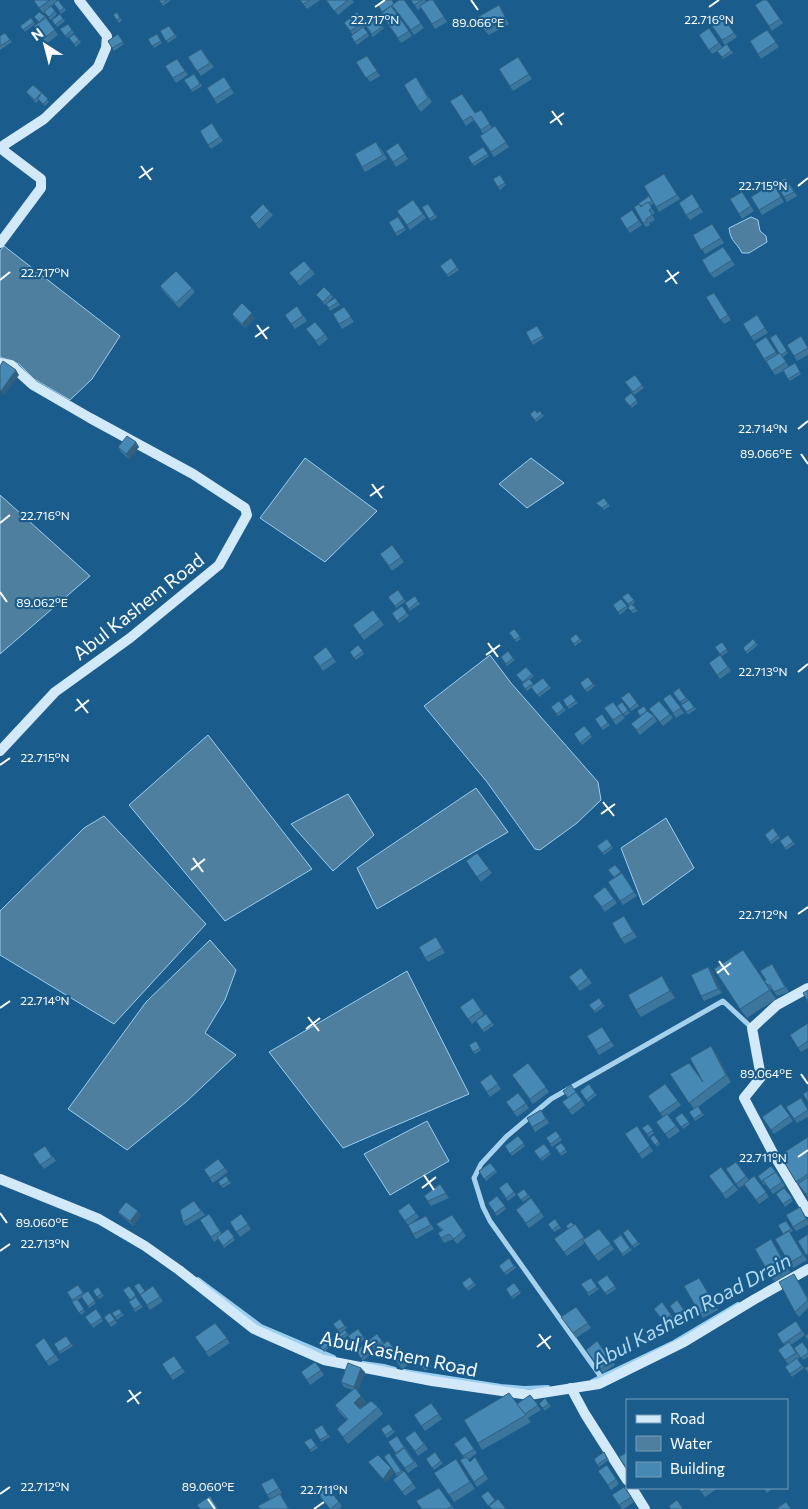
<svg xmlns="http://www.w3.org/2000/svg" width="808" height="1509" font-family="Commissioner,sans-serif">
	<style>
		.water { fill: #4f7f9f; stroke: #98ceef }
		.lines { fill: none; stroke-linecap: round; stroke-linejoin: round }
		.stream { stroke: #98ceef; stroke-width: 4 }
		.street { stroke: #a5d1ed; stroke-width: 5 }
		.secondary { stroke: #d2e9f9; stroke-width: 10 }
		.wall { fill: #3d769c }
		.shaded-wall { fill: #32607f }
		.building { fill: #4789b5; stroke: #32607f }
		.ticks { fill: none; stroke: #fff; stroke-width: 2 }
		.labels { text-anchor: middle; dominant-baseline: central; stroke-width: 4.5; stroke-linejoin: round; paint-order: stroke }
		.street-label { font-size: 19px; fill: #fff; stroke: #1a5c8b }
		.water-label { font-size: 20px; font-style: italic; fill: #b1daf4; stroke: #1a5c8b }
		.ticks-label { font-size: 12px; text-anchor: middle; fill: #fff; stroke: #1a5c8b; stroke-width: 4.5; stroke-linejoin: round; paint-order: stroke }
	</style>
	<rect width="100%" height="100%" fill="#1a5c8b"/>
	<g class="water">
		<path d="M751,217L758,220L760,231L766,236L767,242L749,253H742C736,241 731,243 729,228Z"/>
		<path d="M4,246L120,336L92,379L70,400L34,379L19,364L0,357V251Z"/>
		<path d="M305,458L377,511L325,562L260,518Z"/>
		<path d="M531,458L564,483L527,508L499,484Z"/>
		<path d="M0,495L90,576L0,654Z"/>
		<path d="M490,655L511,683L598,782L601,800L577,823L540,850L535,849L487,782L424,706Z"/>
		<path d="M208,735L312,869L225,921L129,805Z"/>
		<path d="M476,788L508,832L377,909L357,868Z"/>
		<path d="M348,794L374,835L333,871L291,824Z"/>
		<path d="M104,816L206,924L114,1024L0,955V911L84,828Z"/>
		<path d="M666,818L694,868L643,905L621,848Z"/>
		<path d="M210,940L236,970L225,1000L205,1033L236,1055L186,1102L127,1150L68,1109L146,1002Z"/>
		<path d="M407,971L469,1094L343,1148L269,1052Z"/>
		<path d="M427,1121L449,1161L390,1195L364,1154Z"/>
	</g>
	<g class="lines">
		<g class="stream">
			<path d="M198,1279L261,1326L334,1357"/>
			<path d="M363,1363L384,1366L395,1369"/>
			<path d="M404,1371L501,1386L524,1388L548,1387"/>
			<path d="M592,1381L674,1342L738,1304"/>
		</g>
		<path class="street" d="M604,1381L490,1221L483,1207L474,1178L481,1164L506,1137L551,1099L723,1001L752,1028"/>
		<g class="secondary">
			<path d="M0,243L41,188V179L4,151V145L44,119L98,67L106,48L107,36L79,0"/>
			<path d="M0,363L11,365L33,385L90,418L193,474L245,508L247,515L219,565L130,638L55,692L0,751"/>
			<path d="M808,988L777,1005L752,1028L761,1077L744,1098L774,1155L808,1212"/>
			<path d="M0,1179L99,1219L145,1246L179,1270L254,1329L324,1360L432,1381L529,1395L599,1384L684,1342L755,1299L808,1269"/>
			<path d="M571,1388L585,1414L627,1480"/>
			<path d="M632,1488L645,1509"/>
		</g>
	</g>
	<g class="wall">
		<path d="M35,0H56L57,1L58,0L66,10L61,14L54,4L51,6L57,14L51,20L44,12L48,8L43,13L34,1Z"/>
		<path d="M159,0H171L163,6Z"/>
		<path d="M300,0H319V1L307,9Z"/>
		<path d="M326,0H352L354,2L338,15Z"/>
		<path d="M404,0L424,28L414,35L394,8H393L412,36L401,43L381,14L395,3Z"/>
		<path d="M411,0H425L426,2L433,0L447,22L435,29L421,8L418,10Z"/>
		<path d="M767,0L783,23L772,31L755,5Z"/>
		<path d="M499,5L509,24L489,35L485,31Z"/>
		<path d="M60,14L65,21L57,27L52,20Z"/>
		<path d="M113,15L120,18L122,20L119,23Z"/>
		<path d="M45,16L58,35L46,44L34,26L39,23L34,17Z"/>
		<path d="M376,18L384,28L373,37L366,26Z"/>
		<path d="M724,18L737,37L725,45L712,26Z"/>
		<path d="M364,20L367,25L363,28L369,36L357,45L351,36L353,35L344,23Z"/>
		<path d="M34,22L35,24L25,32L20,26Z"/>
		<path d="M169,26L177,37L168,43L160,31Z"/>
		<path d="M709,28L722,47L727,44L733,53L723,59L717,51L712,54L699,35Z"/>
		<path d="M60,29L72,30L74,33L67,38Z"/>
		<path d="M767,30L779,47L761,59L750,41Z"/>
		<path d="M5,33L12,42L0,50V36Z"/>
		<path d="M74,34L81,42L76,47L69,38Z"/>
		<path d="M118,34L124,44L114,51L108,41Z"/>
		<path d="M157,34L162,43L154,48L148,39Z"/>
		<path d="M201,49L214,67L201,76L188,57Z"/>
		<path d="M367,56L380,76L370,82L356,62Z"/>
		<path d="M518,57L532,79L513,91L499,69Z"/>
		<path d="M177,59L188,75L176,83L165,66Z"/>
		<path d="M194,74L202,86L192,92L191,90Z"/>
		<path d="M224,77L234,93L217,104L207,88Z"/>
		<path d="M419,82L432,102L421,112L417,107Z"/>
		<path d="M33,85L49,102L45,106L39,100L36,103L26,92Z"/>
		<path d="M450,101L475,113L481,110L492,128L495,126L509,147L494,157L480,136L483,134L474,120L466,126Z"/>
		<path d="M212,123L223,141L211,149L208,145Z"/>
		<path d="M398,143L408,159L396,167L386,151Z"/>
		<path d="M380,147L387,159L365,172L362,167Z"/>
		<path d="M483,147L489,156L474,166L468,157Z"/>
		<path d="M664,174L680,199L659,212L654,203L650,206L655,213L652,215L655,220L649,223L650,225L646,227L643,223L649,196Z"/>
		<path d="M500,175L506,185L500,190L493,179Z"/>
		<path d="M789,183L797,196L787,202L784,197Z"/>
		<path d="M776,188L784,202L762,215L759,210Z"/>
		<path d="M742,192L754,211L742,219L739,214Z"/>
		<path d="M692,194L703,212L690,220L686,215Z"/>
		<path d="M413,200L426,218L410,230L397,211Z"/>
		<path d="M428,204L437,217L431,221L422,207Z"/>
		<path d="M632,210L642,225L630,233L620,218Z"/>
		<path d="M269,211L273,215L259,229L250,217Z"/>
		<path d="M398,217L406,230L397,236L389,222Z"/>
		<path d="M712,224L724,243L705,254L693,235Z"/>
		<path d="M723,247L735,265L714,278L710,274Z"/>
		<path d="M451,258L459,270L448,277L440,266Z"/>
		<path d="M311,269L315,274L300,286L289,273Z"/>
		<path d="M160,286L192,288L195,292L179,308L163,291Z"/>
		<path d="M714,293L731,320L724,324L706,297Z"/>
		<path d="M331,294L333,297L325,305L316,295Z"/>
		<path d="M335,298L340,305L330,311L326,304Z"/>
		<path d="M297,306L307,321L295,329L285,315Z"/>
		<path d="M344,307L354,322L342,329L333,314Z"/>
		<path d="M232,314L255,318L245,328L235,319Z"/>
		<path d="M757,315L768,333L754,341L751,337Z"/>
		<path d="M537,326L544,338L533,345L526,332Z"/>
		<path d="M306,329L325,334L328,339L319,346Z"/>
		<path d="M776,334L788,353L783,357L789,367L795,363L801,374L790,381L783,371L775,375L764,359L766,337L777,354L779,353Z"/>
		<path d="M808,346V355L797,361L794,356Z"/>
		<path d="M635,375L644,388L634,395L625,382Z"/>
		<path d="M631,393L638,403L632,408L624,399Z"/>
		<path d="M540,411L544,416L536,422L530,414L537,413Z"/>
		<path d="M136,442L139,447L129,459L121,452L118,447Z"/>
		<path d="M604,498L610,506L604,510L596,503Z"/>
		<path d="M392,545L404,562L392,571L380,554Z"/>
		<path d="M388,597L404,599L406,601L396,608Z"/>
		<path d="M622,597L634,600L635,602L632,605L638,611L633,613L628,608L629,606Z"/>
		<path d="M621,599L628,608L620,615L613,605Z"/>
		<path d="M418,601L420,604L410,611L405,603Z"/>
		<path d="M373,610L384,625L364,640L353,625Z"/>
		<path d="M392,613H407L409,616L399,623Z"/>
		<path d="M514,629L521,639L516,642L509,633Z"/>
		<path d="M576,634L582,641L575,646L570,639Z"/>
		<path d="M753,639L758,645L747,654L743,648Z"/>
		<path d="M722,642L728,652L722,656L715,647Z"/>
		<path d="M358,645L364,654L356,660L350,652Z"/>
		<path d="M326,647L336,662L323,671L313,657Z"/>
		<path d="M508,651L515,660L507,666L501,657Z"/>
		<path d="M720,655L731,671L720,679L709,663Z"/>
		<path d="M526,667L534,676L530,679L534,685L549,686L551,688L539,697L532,687L527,691L522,684L523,683L516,675Z"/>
		<path d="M588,677L595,686L587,692L580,683Z"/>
		<path d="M679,688L688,700L682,704L673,693Z"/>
		<path d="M629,692L639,706L631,711L621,698Z"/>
		<path d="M670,694L684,713L676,718L663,699Z"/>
		<path d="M563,700L576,701L578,703L569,709Z"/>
		<path d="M559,701L566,710L558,716L551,707Z"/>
		<path d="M613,702L625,718L616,725L604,708Z"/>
		<path d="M622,702L630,713L625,716L617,706Z"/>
		<path d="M681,705L694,707L696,709L688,715Z"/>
		<path d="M649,709L670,714L673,718L663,726Z"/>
		<path d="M647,711L654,716L657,721L640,735L631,724Z"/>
		<path d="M595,719L608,723L610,725L603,730Z"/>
		<path d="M584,726L592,737L582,745L574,734Z"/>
		<path d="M773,828L780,838L771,844L765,835Z"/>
		<path d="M788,835L795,844L786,850L780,841Z"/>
		<path d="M607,839L613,848L604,855L597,846Z"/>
		<path d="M477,853L492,873L481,882L466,861Z"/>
		<path d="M615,865L637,896L623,905L608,882L614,878L608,870Z"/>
		<path d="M605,887L617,903L605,912L593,896Z"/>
		<path d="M624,916L637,937L625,944L621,939Z"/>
		<path d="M436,937L445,953L428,962L425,958Z"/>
		<path d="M743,950L776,999L747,1018L740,1009Z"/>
		<path d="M772,964L789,992L777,996L772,989L771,990L764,981L766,980Z"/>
		<path d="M581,968L592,983L580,991L569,977Z"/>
		<path d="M712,971L722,993L704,1001L701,996Z"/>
		<path d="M662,976L675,998L641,1017L636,1010Z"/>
		<path d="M473,998L484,1014L472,1024L460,1007Z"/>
		<path d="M599,998L605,1006L595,1013L589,1005Z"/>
		<path d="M486,1014L494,1025L484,1032L476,1021Z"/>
		<path d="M808,1023V1048L801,1052L790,1035Z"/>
		<path d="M602,1027L614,1046L599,1055L596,1050Z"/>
		<path d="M476,1041L481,1050L475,1054L473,1052Z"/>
		<path d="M716,1053L731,1082L698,1107L704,1115L695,1121L689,1112L694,1109L670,1074L703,1082Z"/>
		<path d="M528,1063L549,1092L533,1104L512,1075Z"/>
		<path d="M491,1074L501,1089L490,1097L480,1082Z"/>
		<path d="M665,1084L681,1105L668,1115L680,1131L669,1139L656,1122L663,1117L648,1096Z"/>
		<path d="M580,1091L595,1093L597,1095L588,1102Z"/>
		<path d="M576,1092L585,1105L572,1115L562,1102Z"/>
		<path d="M518,1093L529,1108L517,1117L506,1102Z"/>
		<path d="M781,1104L793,1121L774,1134L762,1117Z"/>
		<path d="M808,1109V1117L797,1123L794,1119Z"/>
		<path d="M541,1110L549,1123L535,1132L532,1127Z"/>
		<path d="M675,1118L689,1122L690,1124L683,1129Z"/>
		<path d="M648,1124L654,1133L649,1137L642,1128Z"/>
		<path d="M637,1126L653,1151L642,1159L625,1134Z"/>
		<path d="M556,1131L562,1140L552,1147L546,1138Z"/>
		<path d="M654,1135L660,1144L657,1147L650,1138Z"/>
		<path d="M518,1136L525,1146L512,1156L505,1146Z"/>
		<path d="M808,1137V1202V1197L796,1182Z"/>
		<path d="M561,1143L567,1152L561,1156L555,1147Z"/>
		<path d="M544,1144L551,1154L542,1161L534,1151Z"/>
		<path d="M45,1146L56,1161L44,1169L33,1154Z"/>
		<path d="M218,1159L228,1172L213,1183L204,1170Z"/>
		<path d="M736,1162L749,1180L754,1176L769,1197L759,1204L745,1184L739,1188L726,1169Z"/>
		<path d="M721,1167L738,1190L726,1199L709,1176Z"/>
		<path d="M496,1170L497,1172L486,1181L479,1171Z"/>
		<path d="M226,1176L231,1183L223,1188L218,1182Z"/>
		<path d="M758,1176H779L785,1186L773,1194L765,1184L764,1185Z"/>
		<path d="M507,1182L516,1195L508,1201L499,1188Z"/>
		<path d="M440,1184L449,1198L431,1206L424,1196Z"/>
		<path d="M784,1188L793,1201L785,1207L776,1194Z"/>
		<path d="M524,1189L530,1197L523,1202L517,1194Z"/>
		<path d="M497,1196L506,1209L497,1216L488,1203Z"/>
		<path d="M531,1198L544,1217L529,1228L516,1210Z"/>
		<path d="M194,1201L205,1215L186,1226L183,1222Z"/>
		<path d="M409,1203L419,1217L411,1223L426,1216L434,1229L416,1239L413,1234L408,1225L398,1211Z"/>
		<path d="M138,1211L141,1216L133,1226L122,1216L118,1212Z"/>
		<path d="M803,1212L808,1221V1225L796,1231L793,1227Z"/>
		<path d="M209,1214L222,1234L228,1229L235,1240L224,1248L218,1239L214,1242L200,1220Z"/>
		<path d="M241,1214L251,1229L240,1237L230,1222Z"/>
		<path d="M452,1215L466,1236L457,1244L453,1239L444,1243L441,1238L442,1231L436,1224Z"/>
		<path d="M555,1219L561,1228L554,1232L548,1224Z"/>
		<path d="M786,1221L793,1231L790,1233L807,1260L793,1268L789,1263L783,1234Z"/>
		<path d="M575,1224L585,1239L599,1229L614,1249L598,1261L585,1243L567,1256L554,1239Z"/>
		<path d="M623,1233L638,1242L640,1244L634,1248Z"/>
		<path d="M621,1235L632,1250L623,1256L613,1241Z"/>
		<path d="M771,1239L790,1272L775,1282L771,1277Z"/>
		<path d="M509,1258L516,1268L506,1275L499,1266Z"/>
		<path d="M794,1274L808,1298V1308L799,1317L795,1312Z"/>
		<path d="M470,1277L476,1285L468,1291L462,1283Z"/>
		<path d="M699,1278L718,1310L703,1318L700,1314Z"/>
		<path d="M597,1282L615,1286L616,1289L607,1295Z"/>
		<path d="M514,1283L521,1293L513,1299L506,1289Z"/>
		<path d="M581,1284L597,1287L599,1289L589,1296Z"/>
		<path d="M78,1285L84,1294L88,1291L96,1303L89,1308L82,1297L77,1300L85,1312L81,1315L67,1292Z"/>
		<path d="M129,1286L143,1307L135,1312L129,1302L131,1301L123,1290Z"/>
		<path d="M134,1286L145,1291L153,1286L163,1301L150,1310Z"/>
		<path d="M98,1287L104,1296L99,1299L93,1291Z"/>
		<path d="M662,1302L674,1319L666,1326L654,1309Z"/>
		<path d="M670,1306L684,1310L686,1312L678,1317Z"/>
		<path d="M576,1307L591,1328L576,1338L561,1317Z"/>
		<path d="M96,1309L103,1321L93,1328L85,1317Z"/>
		<path d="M119,1309L124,1315L117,1320L112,1313Z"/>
		<path d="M110,1313L117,1323L111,1327L104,1317Z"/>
		<path d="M340,1319L347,1328L340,1333L333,1324Z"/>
		<path d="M796,1321L805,1335L791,1345L800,1357L798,1359L804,1368L792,1377L785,1367L788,1364L778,1350L785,1346L777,1334Z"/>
		<path d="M215,1323L230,1343L209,1357L195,1337Z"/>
		<path d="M358,1329L365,1339L355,1345L348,1336Z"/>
		<path d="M345,1330L349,1335L343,1339L339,1335Z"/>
		<path d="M377,1334L384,1343L374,1350L368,1341Z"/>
		<path d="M66,1336L73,1346L60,1354L54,1344Z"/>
		<path d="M336,1336L343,1346L337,1350L330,1340Z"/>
		<path d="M44,1338L59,1360L49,1366L35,1345Z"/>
		<path d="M323,1338L330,1347L324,1352L317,1342Z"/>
		<path d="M388,1341L394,1349L399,1346L411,1363L402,1369L391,1354L383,1359L376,1349Z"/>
		<path d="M597,1341L615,1365L603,1373L586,1350Z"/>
		<path d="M794,1348L808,1350V1357L803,1360Z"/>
		<path d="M356,1351L370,1352L371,1354L363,1361Z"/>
		<path d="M174,1356L185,1372L173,1380L162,1364Z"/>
		<path d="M417,1360L430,1364L432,1366L425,1371Z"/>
		<path d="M315,1362L324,1375L310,1385L301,1372Z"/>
		<path d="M365,1372L358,1391L366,1403L360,1408L378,1407L383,1414L348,1444L337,1429L347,1420L339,1412L335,1405L353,1390L344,1387L341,1382Z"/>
		<path d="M530,1395L541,1410L528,1418L531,1422L482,1450L478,1443L517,1404Z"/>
		<path d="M545,1398L551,1406L545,1411L539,1404Z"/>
		<path d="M431,1403L442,1419L425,1431L414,1415Z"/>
		<path d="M389,1424L395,1432L387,1438L381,1429Z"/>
		<path d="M322,1425L330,1437L321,1442L314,1430Z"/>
		<path d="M415,1431L428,1449L418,1456L405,1438Z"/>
		<path d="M397,1436L418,1466L408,1473L395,1455L396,1454L388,1442Z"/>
		<path d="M465,1436L477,1453L468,1460L470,1462L475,1457L488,1479L477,1487L460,1460L464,1457L454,1444Z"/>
		<path d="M311,1438L318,1448L311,1452L304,1442Z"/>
		<path d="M604,1452L609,1460L599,1467L594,1459Z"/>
		<path d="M389,1453L403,1472L404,1471L416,1488L405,1496L393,1480L397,1476L384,1457Z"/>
		<path d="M426,1459L441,1461L443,1463L434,1470Z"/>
		<path d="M456,1459L475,1489L454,1502L434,1473Z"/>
		<path d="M607,1465L619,1484L611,1490L598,1471Z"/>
		<path d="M273,1478L282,1493L280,1494L289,1509H260L270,1499L267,1495Z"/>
		<path d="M624,1487L634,1502L624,1509H622L612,1495Z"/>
		<path d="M439,1488L454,1509H422Z"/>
		<path d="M698,1488H718L705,1497Z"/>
		<path d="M763,1488H773L767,1493Z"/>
		<path d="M320,1497L339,1502L342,1506L339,1509H330Z"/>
	</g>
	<g class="shaded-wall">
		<path d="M252,313L255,318L245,328L242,324Z"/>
		<path d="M16,370L19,375L4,396L1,391Z"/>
		<path d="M136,442L139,447L129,459L126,454Z"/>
		<path d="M708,967L712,971L722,993L718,989Z"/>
		<path d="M662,976L666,983L675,998L670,991Z"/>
		<path d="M711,1046L716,1053L731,1082L726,1075Z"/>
		<path d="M138,1211L141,1216L133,1226L130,1221Z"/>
		<path d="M361,1368L365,1372L358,1391L354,1387Z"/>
		<path d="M361,1396L366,1403L359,1410L354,1403Z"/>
		<path d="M391,1468L394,1473L386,1483L383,1479Z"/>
	</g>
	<g class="building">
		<path d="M35,0H50L39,8L34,1Z"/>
		<path d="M58,0L64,8L60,11L54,4Z"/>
		<path d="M159,0H167L162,4Z"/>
		<path d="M300,0H310L303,4Z"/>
		<path d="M326,0H348L334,11Z"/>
		<path d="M386,0H392L394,4L382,12L378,5Z"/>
		<path d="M399,0H404L421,23L411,30L392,5Z"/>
		<path d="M411,0H422L414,5Z"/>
		<path d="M429,0H433L444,17L432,24L420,6Z"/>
		<path d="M763,0H767L780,19L769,26L755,5Z"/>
		<path d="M499,5L506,19L485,31L478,17Z"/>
		<path d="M51,6L55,11L49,17L44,12Z"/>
		<path d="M391,6L409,31L398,38L381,14Z"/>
		<path d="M39,12L45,16L39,22L34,17Z"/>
		<path d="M117,12L120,18L117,20L113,15Z"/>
		<path d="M357,12L364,20L351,31L344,23Z"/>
		<path d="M60,14L63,19L55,25L52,20Z"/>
		<path d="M31,18L34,22L23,30L20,26Z"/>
		<path d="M46,18L55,30L43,39L34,26Z"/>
		<path d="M376,18L383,26L372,34L366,26Z"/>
		<path d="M724,18L734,33L722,40L712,26Z"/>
		<path d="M68,24L72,30L65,36L60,29Z"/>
		<path d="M169,26L175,35L166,41L160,31Z"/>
		<path d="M363,27L368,33L355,42L351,36Z"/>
		<path d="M709,28L719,43L709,50L699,35Z"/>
		<path d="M767,30L776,42L758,54L750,41Z"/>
		<path d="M5,33L10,40L0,46V36Z"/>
		<path d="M74,34L79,40L74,44L69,38Z"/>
		<path d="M118,34L123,42L112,48L108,41Z"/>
		<path d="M157,34L161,41L152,46L148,39Z"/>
		<path d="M727,44L731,51L722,57L717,51Z"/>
		<path d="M201,49L210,63L197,71L188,57Z"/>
		<path d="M367,56L377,71L366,78L356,62Z"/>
		<path d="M518,57L529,74L510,86L499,69Z"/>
		<path d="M177,59L185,71L173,78L165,66Z"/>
		<path d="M194,74L200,84L191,90L184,80Z"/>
		<path d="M224,77L231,88L214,99L207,88Z"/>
		<path d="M416,77L428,98L417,107L404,85Z"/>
		<path d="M33,85L42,93L48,99L43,104L38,99L41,93L35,100L26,92Z"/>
		<path d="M462,94L475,113L481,110L490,124L481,130L471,116L463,121L450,101Z"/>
		<path d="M212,123L220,137L208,145L200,131Z"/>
		<path d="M495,126L506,142L491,152L480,136Z"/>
		<path d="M376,142L383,155L362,167L355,154Z"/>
		<path d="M398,143L405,154L393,162L386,151Z"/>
		<path d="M483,147L488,154L472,164L468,157Z"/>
		<path d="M664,174L677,195L656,207L644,186Z"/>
		<path d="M500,175L505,183L498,187L493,179Z"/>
		<path d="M785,178L794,192L784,197L776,184Z"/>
		<path d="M773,183L781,197L759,210L751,197Z"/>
		<path d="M742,192L751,206L739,214L730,199Z"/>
		<path d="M692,194L700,207L686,215L679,203Z"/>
		<path d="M649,196L652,201L642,206L638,204Z"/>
		<path d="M413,200L423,214L407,225L397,211Z"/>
		<path d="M648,202L652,208L649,210L652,215L646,219L647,221L643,223L634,207L639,204L641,207Z"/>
		<path d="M263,204L269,211L256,224L250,217Z"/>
		<path d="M428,204L435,215L429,219L422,207Z"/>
		<path d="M632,210L639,221L627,229L620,218Z"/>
		<path d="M398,217L405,228L395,233L389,222Z"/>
		<path d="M712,224L721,238L701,250L693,235Z"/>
		<path d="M723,247L732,260L710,274L702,260Z"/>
		<path d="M451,258L457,267L447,275L440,266Z"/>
		<path d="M304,261L311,269L297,282L289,273Z"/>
		<path d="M176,271L192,288L176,303L160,286Z"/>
		<path d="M324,287L331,294L323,302L316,295Z"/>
		<path d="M714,293L728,315L720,320L706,297Z"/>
		<path d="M335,298L338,302L329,308L326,304Z"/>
		<path d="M242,303L252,313L242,324L232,314Z"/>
		<path d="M297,306L303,316L291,324L285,315Z"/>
		<path d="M344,307L351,317L339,324L333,314Z"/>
		<path d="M757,315L765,328L751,337L743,324Z"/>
		<path d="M315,322L325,334L316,341L306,329Z"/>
		<path d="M537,326L543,336L531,342L526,332Z"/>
		<path d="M776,334L787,351L781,355L780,353H779L770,338Z"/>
		<path d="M801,336L808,348L794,356L787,345Z"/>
		<path d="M766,337L776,352L764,359L755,344Z"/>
		<path d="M780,353L786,362L772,371L766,361Z"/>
		<path d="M3,361L16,370L1,391L0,390V366Z"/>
		<path d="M795,363L800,372L788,379L783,370Z"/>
		<path d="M635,375L642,385L633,392L625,382Z"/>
		<path d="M631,393L637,400L630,406L624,399Z"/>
		<path d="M535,410L537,413L540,411L542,414L535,420L530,414Z"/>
		<path d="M127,436L136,442L126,454L118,447Z"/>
		<path d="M604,498L608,504L602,508L596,503Z"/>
		<path d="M392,545L401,557L389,566L380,554Z"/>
		<path d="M398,590L404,599L395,606L388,597Z"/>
		<path d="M628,593L634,600L628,604L622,597Z"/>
		<path d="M415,596L418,601L409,609L405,603Z"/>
		<path d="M621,599L627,606L618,612L613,605Z"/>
		<path d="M631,604L636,608L631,611L628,608Z"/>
		<path d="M402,606L407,613L397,621L392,613Z"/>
		<path d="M373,610L380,620L360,635L353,625Z"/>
		<path d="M514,629L520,636L515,640L509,633Z"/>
		<path d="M576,634L580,639L574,644L570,639Z"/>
		<path d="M753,639L756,643L746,652L743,648Z"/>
		<path d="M722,642L727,649L720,654L715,647Z"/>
		<path d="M358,645L363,651L354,658L350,652Z"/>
		<path d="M326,647L333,657L320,666L313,657Z"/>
		<path d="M508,651L513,658L506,664L501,657Z"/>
		<path d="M720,655L728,667L717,675L709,663Z"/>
		<path d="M526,667L532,674L523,682L516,675Z"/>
		<path d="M588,677L593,684L585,690L580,683Z"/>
		<path d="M543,678L549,686L537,695L531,687Z"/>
		<path d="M529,679L533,683L525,689L522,684Z"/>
		<path d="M679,688L686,698L680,702L673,693Z"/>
		<path d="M629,692L637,703L630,709L621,698Z"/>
		<path d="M571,694L576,701L567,707L563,700Z"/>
		<path d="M670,694L681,708L673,713L663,699Z"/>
		<path d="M689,700L694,707L687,712L681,705Z"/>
		<path d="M559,701L564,708L557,714L551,707Z"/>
		<path d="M659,701L670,714L660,722L649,709Z"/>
		<path d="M613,702L622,714L613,720L604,708Z"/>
		<path d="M622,702L628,710L623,714L617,706Z"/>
		<path d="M644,706L647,711L640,716L637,711Z"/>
		<path d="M647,711L654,716L637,730L631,724Z"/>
		<path d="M602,714L608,723L601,728L595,719Z"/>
		<path d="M584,726L591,734L580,743L574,734Z"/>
		<path d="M773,828L778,835L770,842L765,835Z"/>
		<path d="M788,835L793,842L785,848L780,841Z"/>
		<path d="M607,839L612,846L602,853L597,846Z"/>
		<path d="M477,853L489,869L477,877L466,861Z"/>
		<path d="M615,865L621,872L614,877L608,870Z"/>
		<path d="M622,873L634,892L620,901L608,882Z"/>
		<path d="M605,887L614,899L602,907L593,896Z"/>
		<path d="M624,916L633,932L621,939L612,923Z"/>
		<path d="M436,937L442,948L425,958L419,947Z"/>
		<path d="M743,950L770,990L740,1009L714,969Z"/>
		<path d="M772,964L785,987L774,992L770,985H768L764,981L766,980L760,971Z"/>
		<path d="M708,967L718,989L701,996L691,975Z"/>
		<path d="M581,968L588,978L577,987L569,977Z"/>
		<path d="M662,976L670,991L636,1010L628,995Z"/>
		<path d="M808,990V1002L803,993Z"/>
		<path d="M473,998L481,1010L468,1019L460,1007Z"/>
		<path d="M599,998L603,1004L594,1011L589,1005Z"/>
		<path d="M486,1014L492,1023L482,1030L476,1021Z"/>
		<path d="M808,1023V1041L798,1048L790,1035Z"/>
		<path d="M602,1027L611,1041L596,1050L587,1036Z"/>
		<path d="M476,1041L480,1048L473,1052L469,1045Z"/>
		<path d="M711,1046L726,1075L689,1103L670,1074L689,1063L703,1082L690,1058Z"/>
		<path d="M528,1063L546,1087L530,1099L512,1075Z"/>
		<path d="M491,1074L498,1084L487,1092L480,1082Z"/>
		<path d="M589,1084L595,1093L586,1100L580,1091Z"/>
		<path d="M665,1084L678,1101L660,1113L648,1096Z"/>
		<path d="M571,1085L576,1092L568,1098L563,1091Z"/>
		<path d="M808,1091V1102L803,1094Z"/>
		<path d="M576,1092L582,1100L569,1110L562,1102Z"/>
		<path d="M518,1093L526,1103L514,1112L506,1102Z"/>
		<path d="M801,1098L808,1110L794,1119L786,1107Z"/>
		<path d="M781,1104L790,1116L771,1130L762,1117Z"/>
		<path d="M698,1106L702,1113L694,1119L689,1112Z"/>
		<path d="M541,1110L546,1119L532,1127L527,1118Z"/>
		<path d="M682,1113L689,1122L681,1127L675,1118Z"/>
		<path d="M667,1114L676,1126L665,1134L656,1122Z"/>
		<path d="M648,1124L653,1130L647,1134L642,1128Z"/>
		<path d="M637,1126L650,1146L639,1154L625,1134Z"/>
		<path d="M556,1131L560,1137L551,1144L546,1138Z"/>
		<path d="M654,1135L659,1142L655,1145L650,1138Z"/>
		<path d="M518,1136L524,1143L510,1154L505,1146Z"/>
		<path d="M808,1137V1174L796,1182L780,1155Z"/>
		<path d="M561,1143L566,1149L560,1154L555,1147Z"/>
		<path d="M544,1144L550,1152L540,1159L534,1151Z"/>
		<path d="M45,1146L52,1157L40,1165L33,1154Z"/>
		<path d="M218,1159L225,1168L210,1178L204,1170Z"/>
		<path d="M736,1162L746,1176L736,1184L726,1169Z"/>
		<path d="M490,1163L496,1170L484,1179L479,1171Z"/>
		<path d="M771,1166L776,1172L763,1180V1181L762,1182L758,1176Z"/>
		<path d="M721,1167L734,1185L723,1194L709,1176Z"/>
		<path d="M776,1172L782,1182L770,1190L763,1180Z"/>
		<path d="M226,1176L229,1181L221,1186L218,1182Z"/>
		<path d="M754,1176L766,1192L756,1200L744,1184Z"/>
		<path d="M808,1177V1193L806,1194L798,1184Z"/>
		<path d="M507,1182L514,1192L506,1198L499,1188Z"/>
		<path d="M440,1184L446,1193L428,1201L424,1196Z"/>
		<path d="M784,1188L792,1198L783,1204L776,1194Z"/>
		<path d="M524,1189L528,1195L521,1200L517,1194Z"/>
		<path d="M497,1196L505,1206L495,1213L488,1203Z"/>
		<path d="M531,1198L541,1212L526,1223L516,1210Z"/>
		<path d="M194,1201L201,1211L183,1222L180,1210Z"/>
		<path d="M126,1202L138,1211L130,1221L118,1212Z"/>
		<path d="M409,1203L416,1213L405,1221L398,1211Z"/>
		<path d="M800,1207L806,1219L793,1227L786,1215Z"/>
		<path d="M209,1214L220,1231L211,1237L200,1220Z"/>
		<path d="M241,1214L248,1224L236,1232L230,1222Z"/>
		<path d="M452,1215L463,1231L454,1239L449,1234L441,1238L438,1233L443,1230L436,1224Z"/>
		<path d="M426,1216L431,1225L413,1234L408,1225Z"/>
		<path d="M555,1219L559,1225L552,1230L548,1224Z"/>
		<path d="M786,1221L791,1229L783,1234L778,1225Z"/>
		<path d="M571,1222L574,1225L568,1229L566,1226Z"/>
		<path d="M575,1224L584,1237L564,1252L554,1239Z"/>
		<path d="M228,1229L234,1237L223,1246L217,1237Z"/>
		<path d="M599,1229L611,1244L594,1256L583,1240Z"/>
		<path d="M628,1229L638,1242L632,1246L623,1233Z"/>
		<path d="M789,1231L803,1255L789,1263L775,1239Z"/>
		<path d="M808,1234V1254L806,1255L798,1241Z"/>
		<path d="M621,1235L630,1248L622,1254L613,1241Z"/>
		<path d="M771,1239L787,1268L771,1277L755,1249Z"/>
		<path d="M509,1258L514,1266L504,1273L499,1266Z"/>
		<path d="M794,1274L808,1300L795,1312L779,1282Z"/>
		<path d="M607,1275L615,1286L605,1293L597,1282Z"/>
		<path d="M470,1277L474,1283L466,1289L462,1283Z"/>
		<path d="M591,1278L597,1287L588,1293L581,1284Z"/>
		<path d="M699,1278L715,1305L700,1314L684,1286Z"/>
		<path d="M139,1283L145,1291L140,1295L141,1296L134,1286Z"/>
		<path d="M514,1283L520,1291L511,1297L506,1289Z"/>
		<path d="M78,1285L83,1293L72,1300L67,1292Z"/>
		<path d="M129,1286L136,1295L130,1300L123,1290Z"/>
		<path d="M153,1286L160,1297L147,1305L140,1295Z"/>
		<path d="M98,1287L102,1293L97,1297L93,1291Z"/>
		<path d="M88,1291L95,1301L88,1306L81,1296Z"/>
		<path d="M136,1297L141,1305L134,1309L129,1302Z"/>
		<path d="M77,1299L84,1309L79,1313L72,1302Z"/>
		<path d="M677,1300L684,1310L676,1315L670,1306Z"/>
		<path d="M662,1302L671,1315L663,1321L654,1309Z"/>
		<path d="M576,1307L588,1323L573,1333L561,1317Z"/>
		<path d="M96,1309L102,1318L91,1325L85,1317Z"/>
		<path d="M119,1309L122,1313L115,1317L112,1313Z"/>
		<path d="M110,1313L115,1320L109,1324L104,1317Z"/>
		<path d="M340,1319L345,1326L338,1330L333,1324Z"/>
		<path d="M796,1321L802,1331L783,1344L777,1334Z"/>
		<path d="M215,1323L227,1338L206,1352L195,1337Z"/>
		<path d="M358,1329L363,1336L354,1343L348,1336Z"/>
		<path d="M345,1330L347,1333L341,1337L339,1335Z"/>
		<path d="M377,1334L382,1341L373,1348L368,1341Z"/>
		<path d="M808,1334V1340L805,1336Z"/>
		<path d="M66,1336L71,1344L59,1352L54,1344Z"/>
		<path d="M336,1336L341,1343L336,1347L330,1340Z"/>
		<path d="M44,1338L55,1355L46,1362L35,1345Z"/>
		<path d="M323,1338L329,1345L323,1350L317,1342Z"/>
		<path d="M388,1341L394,1348L382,1357L376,1349Z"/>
		<path d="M597,1341L611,1361L600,1369L586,1350Z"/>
		<path d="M789,1342L796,1353L785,1360L778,1350Z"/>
		<path d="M802,1342L808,1350V1353L801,1358L794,1348Z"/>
		<path d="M364,1345L370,1352L361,1358L356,1351Z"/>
		<path d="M399,1346L408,1358L399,1365L390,1353Z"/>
		<path d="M174,1356L182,1368L170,1376L162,1364Z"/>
		<path d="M424,1356L430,1364L423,1369L417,1360Z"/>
		<path d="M797,1358L802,1366L790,1374L785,1367Z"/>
		<path d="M315,1362L321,1370L307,1380L301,1372Z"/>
		<path d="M348,1363L361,1368L354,1387L341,1382Z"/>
		<path d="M808,1366V1373L805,1368Z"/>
		<path d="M355,1388L361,1396L354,1403L360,1409L371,1401L378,1407L343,1437L337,1429L348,1419L335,1405Z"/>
		<path d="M509,1393L526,1415L478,1443L464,1420Z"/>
		<path d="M530,1395L538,1405L525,1414L517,1404Z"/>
		<path d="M545,1398L549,1404L543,1408L539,1404Z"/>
		<path d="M431,1403L439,1414L421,1426L414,1415Z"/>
		<path d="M389,1424L393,1430L385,1435L381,1429Z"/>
		<path d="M322,1425L328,1435L320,1440L314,1430Z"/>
		<path d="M415,1431L424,1444L415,1451L405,1438Z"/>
		<path d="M397,1436L404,1447L396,1453L388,1442Z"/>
		<path d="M465,1436L474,1449L463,1456L454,1444Z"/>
		<path d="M311,1438L316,1445L310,1450L304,1442Z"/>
		<path d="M404,1448L414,1462L405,1468L395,1455Z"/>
		<path d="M435,1452L441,1461L432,1468L426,1459Z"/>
		<path d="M604,1452L607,1458L597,1465L594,1459Z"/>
		<path d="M627,1452V1469L619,1457Z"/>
		<path d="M389,1453L401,1471L396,1474L384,1457Z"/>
		<path d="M378,1455L391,1468L383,1479L368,1462Z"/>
		<path d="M466,1457L470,1462L475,1457L485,1474L474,1482L460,1460Z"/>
		<path d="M456,1459L470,1482L449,1495L434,1473Z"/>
		<path d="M607,1465L616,1479L608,1485L598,1471Z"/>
		<path d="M404,1471L413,1483L402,1492L393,1480Z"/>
		<path d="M273,1478L279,1488L267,1495L261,1484Z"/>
		<path d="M326,1485L339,1502L330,1509L317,1492Z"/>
		<path d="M624,1487L631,1497L619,1505L612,1495Z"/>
		<path d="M439,1488L452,1506L447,1509H422L416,1501Z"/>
		<path d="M698,1488H708L702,1492Z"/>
		<path d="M488,1491L495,1500L488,1506L481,1496Z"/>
		<path d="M280,1494L288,1508L287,1509H260L258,1506Z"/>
		<path d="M210,1496L218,1509H200L197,1505Z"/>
		<path d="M498,1499L506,1509H492L489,1506Z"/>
		<path d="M677,1500L683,1509H671L669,1506Z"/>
		<path d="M786,1502L791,1509H776Z"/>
	</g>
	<path class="ticks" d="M471,0L478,10M375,7L385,0M709,7L719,0M552,111L562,125M550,123L564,113M141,166L151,180M139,178L153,168M798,186L808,178M667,270L677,284M0,280L10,272M665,282L679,272M257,325L267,339M255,337L269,327M798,429L808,421M801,454L808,464M372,484L382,498M370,496L384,486M0,523L10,515M0,592L7,602M488,643L498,657M486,655L500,645M798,672L808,664M77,699L88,713M75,711L89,700M0,765L10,758M603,802L614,816M601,814L615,804M193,858L203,872M191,870L205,859M798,914L808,907M719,961L729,975M717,973L731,963M0,1008L10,1001M308,1017L319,1031M306,1029L320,1018M801,1074L808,1084M798,1157L808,1150M424,1175L434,1190M422,1188L436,1177M0,1213L7,1223M0,1251L10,1244M539,1334L550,1349M537,1347L551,1336M129,1390L139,1404M127,1402L141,1392M0,1494L10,1487M208,1499L215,1509M314,1509L324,1502"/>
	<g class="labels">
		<g class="street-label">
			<text transform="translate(138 606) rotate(-38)">Abul Kashem Road</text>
			<text transform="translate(399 1353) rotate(12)">Abul Kashem Road</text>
		</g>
		<g class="water-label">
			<text transform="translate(691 1310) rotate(-28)">Abul Kashem Road Drain</text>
		</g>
	</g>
	<g class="ticks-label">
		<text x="375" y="24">22.717°N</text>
		<text x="709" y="24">22.716°N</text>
		<text x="478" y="27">89.066°E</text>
		<text x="763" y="190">22.715°N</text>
		<text x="45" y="277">22.717°N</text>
		<text x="763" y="433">22.714°N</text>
		<text x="766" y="458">89.066°E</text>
		<text x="45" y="520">22.716°N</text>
		<text x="42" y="607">89.062°E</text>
		<text x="763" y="676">22.713°N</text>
		<text x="45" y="762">22.715°N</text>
		<text x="763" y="919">22.712°N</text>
		<text x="45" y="1005">22.714°N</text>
		<text x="766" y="1078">89.064°E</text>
		<text x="763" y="1162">22.711°N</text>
		<text x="42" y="1227">89.060°E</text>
		<text x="45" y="1248">22.713°N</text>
		<text x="208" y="1491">89.060°E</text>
		<text x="45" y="1491">22.712°N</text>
		<text x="324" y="1494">22.711°N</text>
	</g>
	<rect x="626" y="1399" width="162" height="90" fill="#1a5c8b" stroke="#769db9"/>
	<rect x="636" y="1415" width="25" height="8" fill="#d2e9f9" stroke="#769db9"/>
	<text x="670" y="1424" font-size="15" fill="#ffffff">Road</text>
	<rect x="636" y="1436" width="25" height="15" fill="#4f7f9f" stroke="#769db9"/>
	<text x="670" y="1449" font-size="15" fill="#ffffff">Water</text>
	<rect x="636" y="1462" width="25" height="15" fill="#4789b5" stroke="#769db9"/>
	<text x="670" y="1474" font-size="15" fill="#ffffff">Building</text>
	<g transform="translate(45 45) rotate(324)" stroke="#1a5c8b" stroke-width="4" paint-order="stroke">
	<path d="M0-4L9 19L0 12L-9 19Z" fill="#ffffff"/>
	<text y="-8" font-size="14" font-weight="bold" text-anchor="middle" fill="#ffffff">N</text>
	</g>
</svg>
